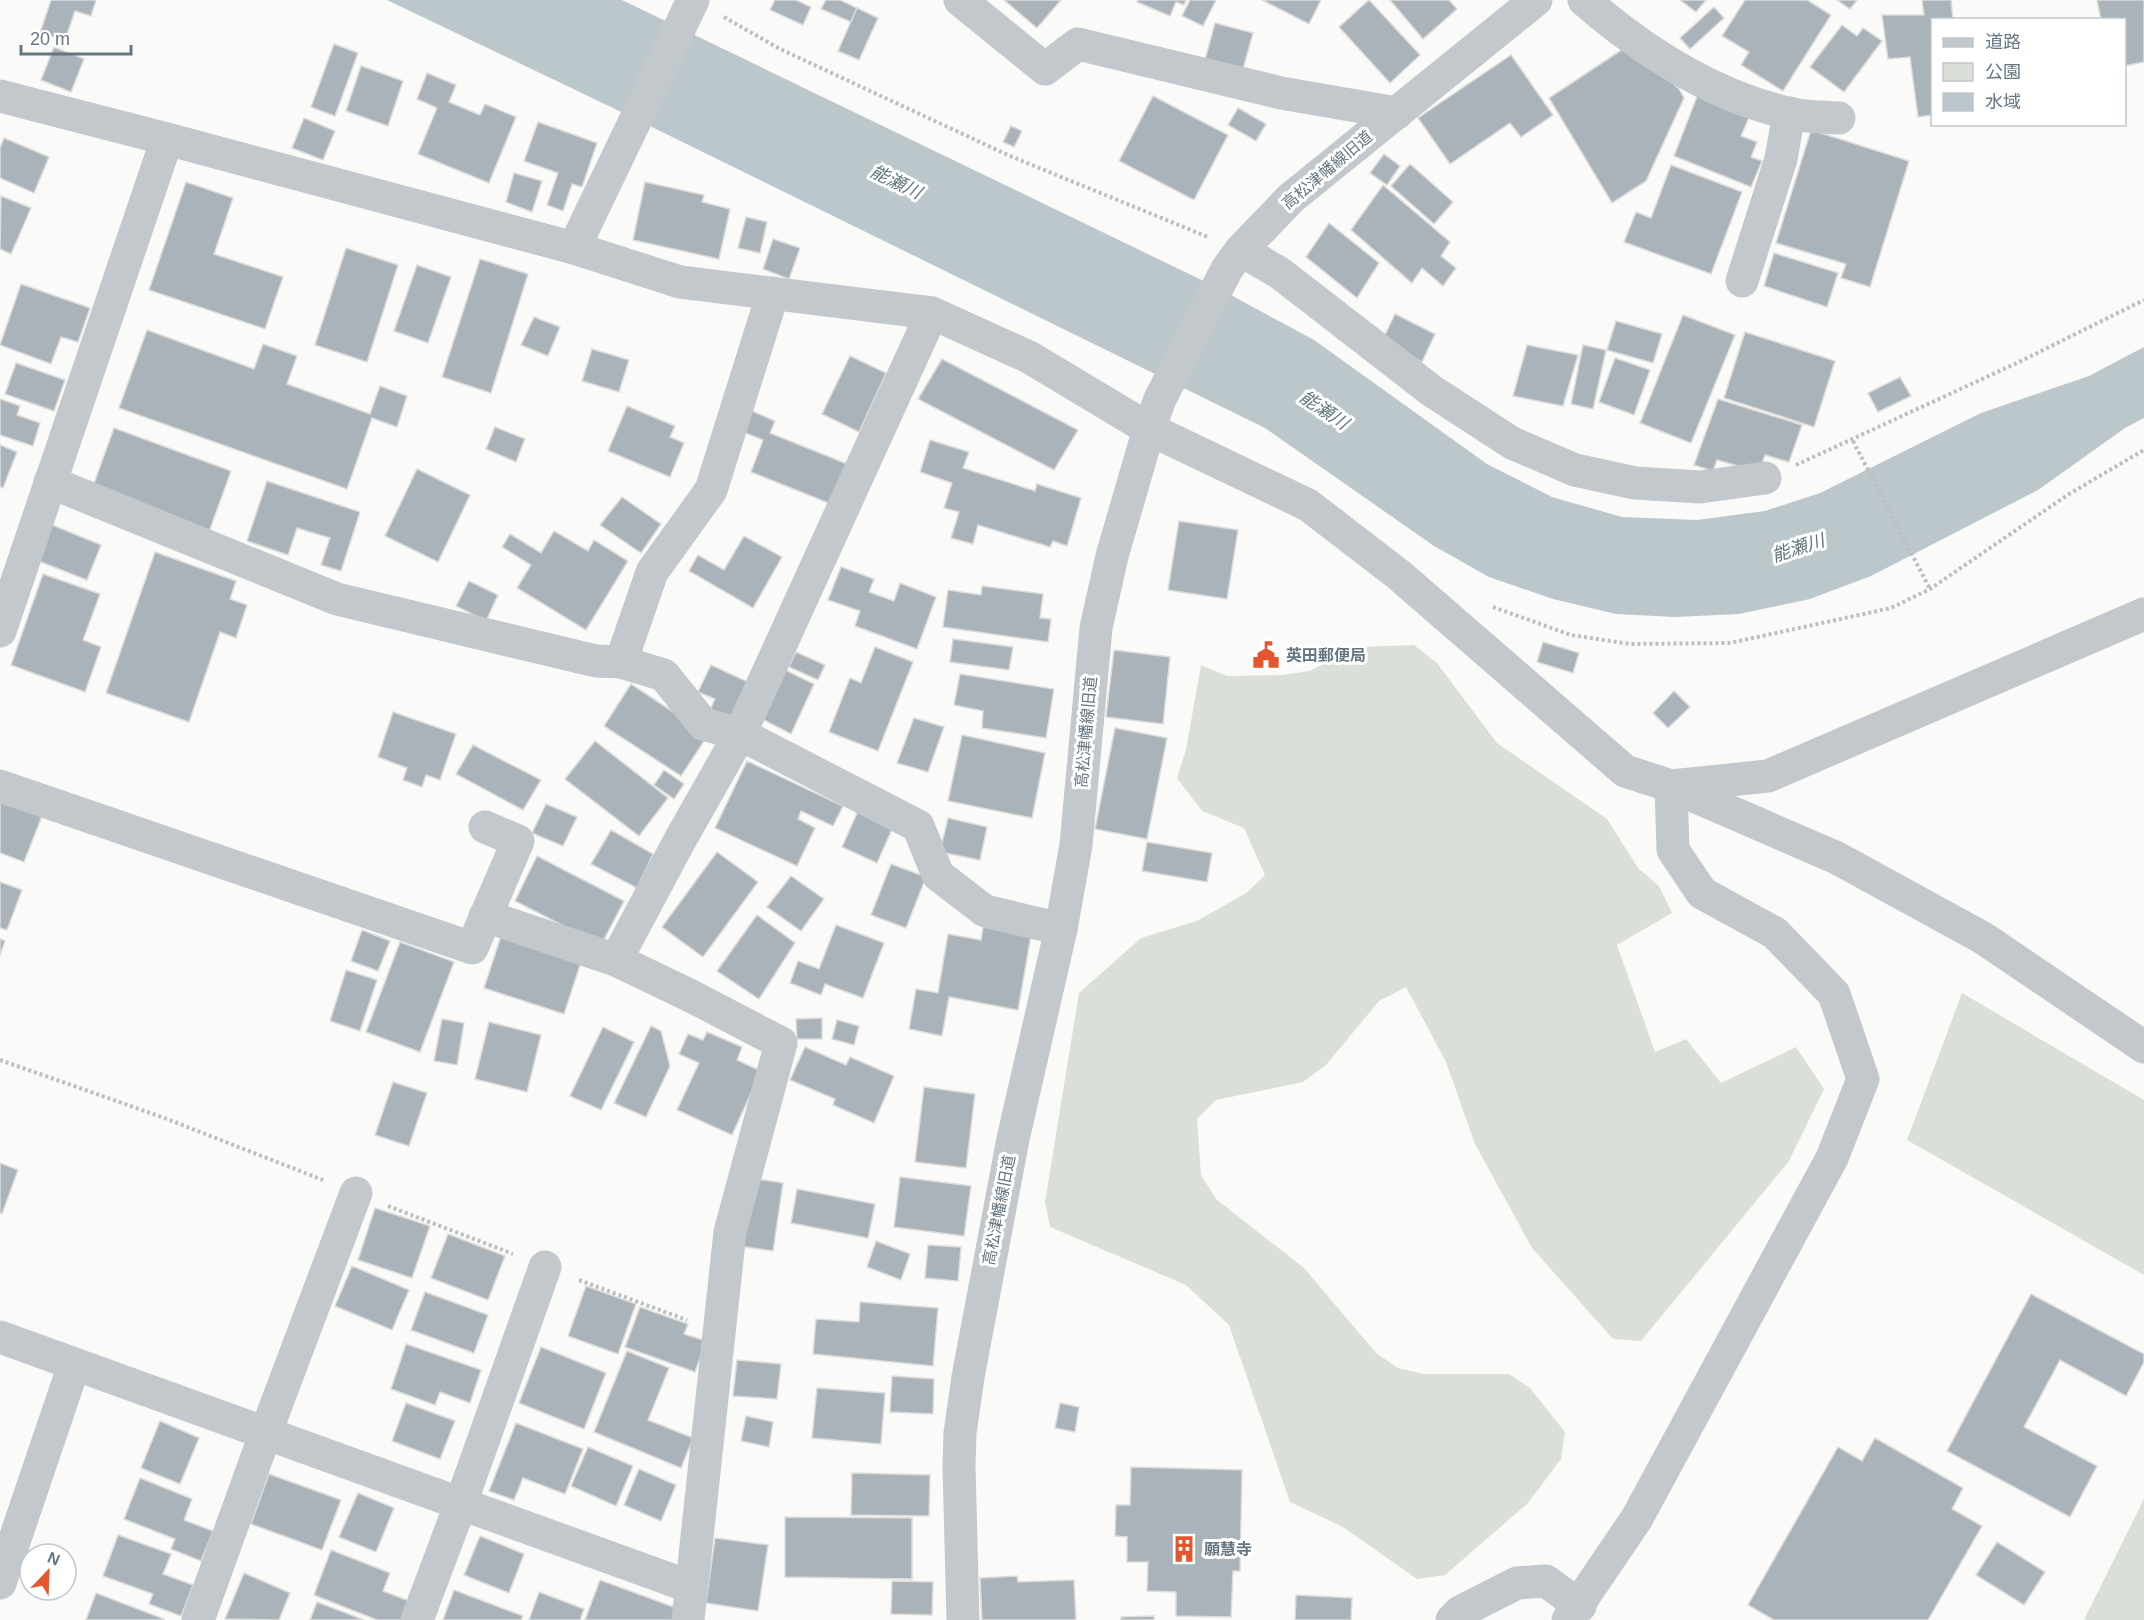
<svg xmlns="http://www.w3.org/2000/svg" width="2144" height="1620" font-family="Helvetica,'Noto Sans JP',sans-serif">
	<style>
		.green { fill: #dadfd7 }
		.water { fill: #bbc7cb }
		.building { fill: #aab3b9; stroke: #dcdcda; stroke-width: 1.5 }
		.lines { fill: none; stroke-linecap: round; stroke-linejoin: round }
		.path { stroke: #bbbfc2; stroke-width: 4; stroke-dasharray: 3 3; stroke-linecap: butt }
		.minor { stroke: #c3c8cc; stroke-width: 33 }
		.tertiary { stroke: #c3c8cc; stroke-width: 33 }
		.labels { text-anchor: middle; dominant-baseline: central; stroke-width: 6; stroke-linejoin: round; paint-order: stroke }
		.street-label { font-size: 16px; fill: #657683; stroke: #fff }
		.poi-label { font-size: 16px; font-weight: bold; fill: #657683; stroke: #fff; text-anchor: start }
		.water-label { font-size: 18px; font-style: italic; fill: #60757c; stroke: #fff }
	</style>
	<rect width="100%" height="100%" fill="#fafaf8"/>
	<g class="green">
		<path d="M1414,645L1437,663L1497,743L1607,819L1638,868L1659,886L1672,913L1617,945L1655,1052L1686,1039L1721,1083L1796,1047L1824,1089L1789,1161L1641,1341L1613,1339L1532,1248L1475,1144L1446,1062L1406,987L1379,1001L1326,1065L1303,1082L1216,1100L1197,1119L1201,1175L1216,1199L1304,1268L1376,1353L1398,1368L1424,1374H1509L1530,1388L1565,1432L1561,1459L1528,1503L1445,1575L1417,1579L1343,1527L1290,1502L1229,1325L1186,1285L1050,1227L1045,1202L1079,993L1141,938L1197,921L1246,893L1265,875L1244,828L1202,811L1177,778L1186,750L1201,665L1227,676L1283,675L1309,671L1360,647Z"/>
		<path d="M1962,993L2144,1100V1275L1907,1140Z"/>
		<path d="M2144,1499V1620H2084Z"/>
	</g>
	<path class="water" d="M387,0H622L1214,286L1314,340L1487,464L1552,497L1622,517L1697,520L1765,511L1820,493L1981,413L2089,376L2144,347V418L2125,428L2038,490L1871,576L1810,599L1739,614L1675,617L1616,614L1553,599L1489,577L1434,546L1265,428L611,107Z"/>
	<g class="building">
		<path d="M51,0H96L91,16L75,11L65,40L40,33Z"/>
		<path d="M775,0H796L811,7L803,25L770,10Z"/>
		<path d="M826,0H840L857,8L851,22L821,9Z"/>
		<path d="M1004,0H1061L1037,28Z"/>
		<path d="M1138,0H1186L1184,5L1176,2L1170,16L1137,2Z"/>
		<path d="M1190,0H1216L1203,26L1182,16Z"/>
		<path d="M1262,0H1321L1309,24Z"/>
		<path d="M1369,0L1420,55L1390,83L1339,27Z"/>
		<path d="M1390,0H1449L1457,9L1423,39Z"/>
		<path d="M1680,0H1706L1696,12Z"/>
		<path d="M1745,0H1807L1831,15L1783,91L1741,65L1749,52L1722,36Z"/>
		<path d="M1837,0H1857L1850,9Z"/>
		<path d="M1922,0H1951L1953,20H1932V115L1918,117L1910,57L1888,59L1882,15H1924Z"/>
		<path d="M2097,0H2144V62L2124,66V20H2101Z"/>
		<path d="M1714,7L1724,18L1690,49L1680,38Z"/>
		<path d="M857,8L878,18L859,60L838,51Z"/>
		<path d="M1215,23L1253,33L1243,69L1205,60Z"/>
		<path d="M1842,25L1857,36L1863,28L1882,41L1844,92L1810,67Z"/>
		<path d="M334,44L358,53L335,116L311,107Z"/>
		<path d="M54,47L84,59L71,92L41,80Z"/>
		<path d="M1623,49L1670,81L1679,89L1684,98L1646,181L1612,203L1549,98Z"/>
		<path d="M1511,55L1553,115L1521,137L1510,123L1450,164L1418,118Z"/>
		<path d="M361,66L403,81L388,126L346,111Z"/>
		<path d="M427,73L456,85L449,102L480,115L485,104L516,117L489,183L418,154L437,108L417,99Z"/>
		<path d="M1698,94L1750,115L1741,136L1757,142L1751,157L1762,161L1751,187L1674,156Z"/>
		<path d="M1153,96L1228,135L1194,200L1119,161Z"/>
		<path d="M1238,108L1266,124L1256,141L1228,125Z"/>
		<path d="M304,118L335,131L323,160L292,148Z"/>
		<path d="M538,122L597,143L582,187L572,184L563,211L547,205L558,173L524,161Z"/>
		<path d="M1011,126L1022,131L1014,147L1003,142Z"/>
		<path d="M1811,130L1909,161L1870,287L1841,278L1846,264L1776,243Z"/>
		<path d="M4,138L49,157L34,193L0,178V148Z"/>
		<path d="M1384,154L1400,166L1387,185L1370,173Z"/>
		<path d="M1410,164L1453,202L1434,224L1391,186Z"/>
		<path d="M1671,165L1742,192L1711,274L1624,242L1636,212L1651,218Z"/>
		<path d="M514,173L542,181L532,212L506,202Z"/>
		<path d="M186,182L233,198L214,254L283,277L265,329L149,290Z"/>
		<path d="M645,182L704,195L702,202L730,209L719,259L633,240Z"/>
		<path d="M1383,185L1450,242L1441,256L1456,268L1443,286L1422,268L1412,283L1351,230Z"/>
		<path d="M1,196L31,208L11,254L0,249Z"/>
		<path d="M746,217L767,222L760,253L738,248Z"/>
		<path d="M1329,223L1379,263L1357,298L1306,257Z"/>
		<path d="M773,239L800,248L789,279L763,269Z"/>
		<path d="M346,248L398,265L367,362L315,345Z"/>
		<path d="M1774,253L1838,273L1827,307L1764,286Z"/>
		<path d="M480,259L528,274L491,393L442,377Z"/>
		<path d="M417,265L451,277L428,343L394,331Z"/>
		<path d="M21,284L90,308L78,342L61,337L51,364L0,345Z"/>
		<path d="M1395,314L1435,334L1422,362L1382,341Z"/>
		<path d="M1683,315L1735,335L1691,443L1640,423Z"/>
		<path d="M534,317L560,327L548,356L521,345Z"/>
		<path d="M1616,321L1662,334L1653,363L1607,350Z"/>
		<path d="M147,330L254,369L263,344L297,356L287,384L370,414L380,386L407,396L397,427L372,418L347,489L119,408Z"/>
		<path d="M1745,332L1835,361L1814,427L1724,398Z"/>
		<path d="M1527,345L1578,355L1563,406L1513,396Z"/>
		<path d="M1583,345L1606,350L1593,409L1571,404Z"/>
		<path d="M592,349L629,360L619,392L582,381Z"/>
		<path d="M850,356L886,373L859,432L822,414Z"/>
		<path d="M1615,358L1650,370L1634,415L1599,402Z"/>
		<path d="M942,359L1078,430L1054,470L918,399Z"/>
		<path d="M16,363L65,380L54,411L5,394Z"/>
		<path d="M1900,377L1911,396L1878,412L1868,393Z"/>
		<path d="M0,399L20,406L17,415L40,423L33,446L0,435Z"/>
		<path d="M1718,399L1802,425L1789,462L1765,455L1759,472L1717,460L1713,471L1694,465Z"/>
		<path d="M627,406L675,426L670,437L684,443L670,477L608,451Z"/>
		<path d="M752,411L775,421L770,433L847,464L831,504L751,472L763,440L743,432Z"/>
		<path d="M495,427L525,439L516,462L486,449Z"/>
		<path d="M114,428L231,471L209,532L92,489Z"/>
		<path d="M930,440L969,452L963,468L1035,491L1037,484L1081,498L1067,546L1053,541L1050,547L978,525L973,544L951,538L959,512L944,508L952,483L920,472Z"/>
		<path d="M0,445L17,452L3,488L0,486Z"/>
		<path d="M417,469L470,495L438,562L385,536Z"/>
		<path d="M267,481L360,512L341,571L321,565L330,538L297,528L288,555L247,541Z"/>
		<path d="M622,497L661,524L641,553L600,525Z"/>
		<path d="M1179,521L1238,530L1227,599L1168,590Z"/>
		<path d="M50,524L101,545L87,580L36,560Z"/>
		<path d="M554,531L588,551L594,540L628,561L586,630L517,588L531,565L502,547L510,534L541,553Z"/>
		<path d="M744,536L782,557L753,608L689,571L698,555L724,570Z"/>
		<path d="M155,552L236,581L230,599L247,605L236,638L220,632L189,722L106,693Z"/>
		<path d="M841,567L874,579L869,592L894,601L900,583L936,597L917,649L855,626L860,611L828,600Z"/>
		<path d="M43,574L100,594L83,640L101,647L85,692L11,665Z"/>
		<path d="M469,581L498,595L486,621L456,606Z"/>
		<path d="M982,586L1043,594L1040,618L1051,619L1048,642L943,627L948,590L981,595Z"/>
		<path d="M953,639L1013,647L1009,670L950,662Z"/>
		<path d="M1543,642L1579,653L1573,673L1537,662Z"/>
		<path d="M875,647L913,662L878,751L829,732L850,678L861,683Z"/>
		<path d="M1114,650L1170,657L1163,724L1106,717Z"/>
		<path d="M796,652L825,665L818,680L789,667Z"/>
		<path d="M711,665L748,682L731,720L710,710L715,699L698,692Z"/>
		<path d="M785,670L814,684L791,734L762,719Z"/>
		<path d="M960,674L1054,689L1046,738L982,728L983,711L954,705Z"/>
		<path d="M631,684L708,735L681,776L604,726Z"/>
		<path d="M1674,691L1690,707L1668,728L1653,713Z"/>
		<path d="M393,712L456,734L440,780L426,775L422,787L403,780L407,768L378,757Z"/>
		<path d="M914,718L944,727L928,772L897,763Z"/>
		<path d="M1115,728L1167,738L1147,839L1095,829Z"/>
		<path d="M962,735L1045,753L1032,818L948,801Z"/>
		<path d="M595,741L668,798L639,836L565,779Z"/>
		<path d="M473,745L541,780L523,810L456,774Z"/>
		<path d="M747,761L843,806L833,826L801,811L798,819L815,828L797,866L715,828Z"/>
		<path d="M664,770L684,784L674,799L654,785Z"/>
		<path d="M0,799L42,816L24,862L0,853Z"/>
		<path d="M546,804L577,817L563,846L532,833Z"/>
		<path d="M858,811L893,827L877,863L842,847Z"/>
		<path d="M948,818L987,827L980,860L940,852Z"/>
		<path d="M611,830L653,854L637,888L591,864Z"/>
		<path d="M1147,842L1212,853L1207,882L1142,871Z"/>
		<path d="M717,852L758,882L703,957L662,927Z"/>
		<path d="M537,856L624,901L601,945L515,901Z"/>
		<path d="M891,864L926,877L906,928L871,915Z"/>
		<path d="M791,876L824,899L801,931L767,907Z"/>
		<path d="M0,882L22,890L7,930L0,928Z"/>
		<path d="M757,915L795,943L759,999L717,971Z"/>
		<path d="M836,925L884,943L863,998L825,984L821,995L790,983L798,961L819,969Z"/>
		<path d="M983,927L1031,935L1018,1010L949,997L942,1036L909,1029L916,989L938,993L948,934L981,940Z"/>
		<path d="M362,930L390,941L378,971L351,961Z"/>
		<path d="M503,930L583,956L564,1014L484,988Z"/>
		<path d="M0,939L5,941L0,955Z"/>
		<path d="M400,942L454,962L420,1052L366,1032Z"/>
		<path d="M346,970L377,980L360,1031L330,1021Z"/>
		<path d="M822,1018V1039H797L796,1019Z"/>
		<path d="M442,1019L464,1023L457,1065L434,1061Z"/>
		<path d="M837,1020L859,1026L854,1045L832,1039Z"/>
		<path d="M489,1022L541,1035L527,1092L475,1079Z"/>
		<path d="M651,1026L661,1031L670,1066L646,1117L614,1103Z"/>
		<path d="M603,1027L634,1042L601,1110L570,1096Z"/>
		<path d="M707,1032L742,1047L737,1060L761,1071L732,1135L677,1110L699,1063L679,1054L688,1034L703,1040Z"/>
		<path d="M805,1047L846,1065L850,1057L894,1076L874,1123L833,1105L835,1099L790,1080Z"/>
		<path d="M393,1082L427,1093L409,1146L375,1135Z"/>
		<path d="M924,1087L975,1094L966,1168L915,1162Z"/>
		<path d="M0,1163L18,1170L2,1214L0,1213Z"/>
		<path d="M900,1177L971,1186L964,1236L894,1227Z"/>
		<path d="M750,1178L783,1183L773,1251L740,1246Z"/>
		<path d="M797,1189L875,1204L868,1238L791,1223Z"/>
		<path d="M375,1208L430,1226L412,1278L358,1260Z"/>
		<path d="M448,1234L505,1256L488,1300L431,1278Z"/>
		<path d="M876,1241L910,1254L901,1280L867,1267Z"/>
		<path d="M928,1245L961,1247L958,1281L925,1278Z"/>
		<path d="M352,1266L409,1290L392,1330L335,1306Z"/>
		<path d="M586,1286L636,1304L618,1354L568,1336Z"/>
		<path d="M425,1292L488,1315L474,1353L411,1330Z"/>
		<path d="M2031,1294L2144,1354V1362L2126,1396L2060,1360L2024,1427L2097,1466L2070,1517L1947,1451Z"/>
		<path d="M860,1302L938,1308L933,1366L813,1354L816,1319L859,1322Z"/>
		<path d="M640,1307L688,1324L684,1334L706,1341L695,1372L625,1347Z"/>
		<path d="M406,1344L481,1370L470,1403L440,1392L435,1405L391,1389Z"/>
		<path d="M541,1347L606,1373L584,1429L519,1403Z"/>
		<path d="M627,1351L669,1368L648,1420L693,1438L681,1468L594,1432Z"/>
		<path d="M737,1360L781,1364L777,1399L733,1396Z"/>
		<path d="M892,1376L934,1379L933,1414L890,1412Z"/>
		<path d="M817,1388L885,1393L881,1444L812,1438Z"/>
		<path d="M406,1403L455,1421L440,1459L392,1441Z"/>
		<path d="M1060,1403L1079,1407L1075,1432L1055,1428Z"/>
		<path d="M746,1416L773,1422L769,1447L741,1441Z"/>
		<path d="M160,1421L199,1438L180,1484L141,1468Z"/>
		<path d="M516,1423L583,1449L565,1494L523,1478L514,1500L489,1491Z"/>
		<path d="M1875,1438L1963,1488L1952,1509L1982,1526L1928,1620H1774L1748,1605L1838,1447L1862,1461Z"/>
		<path d="M588,1447L633,1466L616,1506L571,1486Z"/>
		<path d="M1131,1467L1242,1470L1240,1571H1233L1231,1617L1176,1616V1592L1147,1591L1148,1562H1127V1537L1115,1536L1116,1505H1130Z"/>
		<path d="M639,1469L676,1485L661,1521L624,1505Z"/>
		<path d="M852,1473L930,1475L929,1516L851,1515Z"/>
		<path d="M269,1474L341,1500L322,1550L251,1524Z"/>
		<path d="M140,1478L192,1499L184,1520L213,1531L201,1561L171,1549L175,1539L124,1519Z"/>
		<path d="M358,1493L394,1508L376,1552L339,1537Z"/>
		<path d="M785,1517L912,1518V1579L785,1577Z"/>
		<path d="M118,1535L171,1554L163,1574L193,1585L181,1616L149,1604L153,1594L103,1576Z"/>
		<path d="M480,1536L524,1554L509,1593L464,1575Z"/>
		<path d="M715,1538L768,1545L758,1611L706,1603Z"/>
		<path d="M1997,1542L2045,1572L2024,1605L1976,1575Z"/>
		<path d="M331,1550L390,1573L383,1591L409,1601L401,1620H377L314,1595Z"/>
		<path d="M244,1573L290,1593L279,1620L225,1619Z"/>
		<path d="M1017,1576L1018,1582L1074,1580L1076,1620H982L980,1578Z"/>
		<path d="M600,1580L679,1609L675,1620H585Z"/>
		<path d="M892,1581L933,1582L932,1615L891,1614Z"/>
		<path d="M454,1590L523,1616L521,1620H443Z"/>
		<path d="M539,1592L584,1609L580,1620H529Z"/>
		<path d="M96,1593L164,1619V1620H86Z"/>
		<path d="M1296,1595L1352,1598L1351,1620H1295Z"/>
		<path d="M317,1602L364,1620H310Z"/>
		<path d="M1154,1616V1620H1121V1617Z"/>
	</g>
	<g class="lines">
		<g class="path">
			<path d="M724,17L780,49L1010,156L1208,237"/>
			<path d="M1853,441L1930,589"/>
			<path d="M1796,465L2019,362L2144,300"/>
			<path d="M1493,607L1571,635L1630,644L1730,643L1891,608L1930,589L2069,494L2144,450"/>
			<path d="M0,1060L167,1119L323,1180"/>
			<path d="M388,1206L513,1254"/>
			<path d="M579,1280L687,1320"/>
		</g>
		<g class="minor">
			<path d="M960,0L1045,69L1078,44L1281,93L1397,113"/>
			<path d="M1584,0C1644,52 1718,99 1797,115C1811,117 1825,117 1839,118"/>
			<path d="M574,248L693,0"/>
			<path d="M1241,250L1281,274L1432,391L1512,443L1575,470L1635,483L1700,487L1765,478"/>
			<path d="M1742,281L1781,159L1789,113"/>
			<path d="M50,482L337,599L596,661L621,662L664,675L703,724L740,734L918,826L938,875L985,911L1061,929"/>
			<path d="M0,631L167,139"/>
			<path d="M621,662L652,572L711,490L773,293"/>
			<path d="M0,786L472,948L518,841L485,827"/>
			<path d="M1671,786L1768,776L2144,614"/>
			<path d="M485,916L616,960L691,996L781,1043L730,1232L688,1620"/>
			<path d="M616,960L680,840L740,734L932,313"/>
			<path d="M0,1337L691,1587"/>
			<path d="M0,1583L74,1365"/>
			<path d="M198,1620L266,1432L356,1193"/>
			<path d="M417,1620L461,1503L545,1267"/>
			<path d="M1452,1620L1460,1612L1517,1583L1546,1581L1580,1606"/>
		</g>
		<g class="tertiary">
			<path d="M0,96L167,139L574,248L680,282L932,313L1029,357L1149,429L1308,505L1399,575L1625,771L1671,786L1837,858L1983,938L2144,1047"/>
			<path d="M963,1620L959,1466L960,1433L968,1377L1013,1139L1061,929L1076,845L1096,628L1112,556L1149,429L1160,399L1227,269L1241,250L1291,198L1536,0"/>
			<path d="M1568,1620L1637,1518L1832,1158L1863,1079L1834,994L1775,933L1702,893L1673,850L1671,786"/>
		</g>
	</g>
	<defs>
		<symbol id="civic-bare" viewBox="-9 -9 18 18"><path d="M-.6-6.5H3V-4.5H.6V-3L4-1V1h2V6H-6V1h2V-1L-.6-3ZM-1.2 2.5V6h2.4V2.5Z" fill="#e4572e" stroke="#fff" stroke-width="2.5" paint-order="stroke"/></symbol>
		<symbol id="building-bare" viewBox="-9 -9 18 18"><path d="M-4-6H4V6H1V3H-1V6H-4ZM-2.5-4.3h1.7v1.8h-1.7ZM.8-4.3h1.7v1.8H.8ZM-2.5-1h1.7V.8h-1.7ZM.8-1h1.7V.8H.8Z" fill="#e4572e" stroke="#fff" stroke-width="2.5" paint-order="stroke"/></symbol>
	</defs>
	<g fill-rule="evenodd">
		<use href="#civic-bare" x="1247" y="636" width="38" height="38"/>
		<use href="#building-bare" x="1165" y="1530" width="38" height="38"/>
	</g>
	<g class="labels">
		<g class="street-label">
			<text transform="translate(1327 170) rotate(-40)">高松津幡線旧道</text>
			<text transform="translate(1086 732) rotate(-85)">高松津幡線旧道</text>
			<text transform="translate(999 1210) rotate(-79)">高松津幡線旧道</text>
		</g>
		<g class="poi-label">
			<text x="1286" y="655">英田郵便局</text>
			<text x="1204" y="1549">願慧寺</text>
		</g>
		<g class="water-label">
			<text transform="translate(896 182) rotate(26)">能瀬川</text>
			<text transform="translate(1324 410) rotate(34)">能瀬川</text>
			<text transform="translate(1798 548) rotate(-18)">能瀬川</text>
		</g>
	</g>
	<rect x="1931" y="18" width="195" height="108" fill="#ffffff" stroke="#c1c8cd" stroke-width="1.5"/>
	<rect x="1943" y="38" width="30" height="9" fill="#c3c8cc" stroke="#c1c8cd" stroke-width="1.5"/>
	<text x="1985" y="48" font-size="18" fill="#657683">道路</text>
	<rect x="1943" y="63" width="30" height="18" fill="#dadfd7" stroke="#c1c8cd" stroke-width="1.5"/>
	<text x="1985" y="78" font-size="18" fill="#657683">公園</text>
	<rect x="1943" y="93" width="30" height="18" fill="#bbc7cb" stroke="#c1c8cd" stroke-width="1.5"/>
	<text x="1985" y="108" font-size="18" fill="#657683">水域</text>
	<g transform="translate(48 1572) rotate(23)"><circle r="28" fill="#ffffff" stroke="#c1c8cd" stroke-width="1.5"/>
	<path d="M0-4.5L10 22L0 15L-10 22Z" fill="#e4572e"/>
	<text y="-9" font-size="16" font-weight="bold" text-anchor="middle" fill="#657683">N</text>
	</g>
	<path d="M21 45v9h110v-9" fill="none" stroke="#657683" stroke-width="3"/>
	<text x="30" y="45" font-size="18" fill="#657683" stroke="#ffffff" stroke-width="4.5" paint-order="stroke">20 m</text>
</svg>
